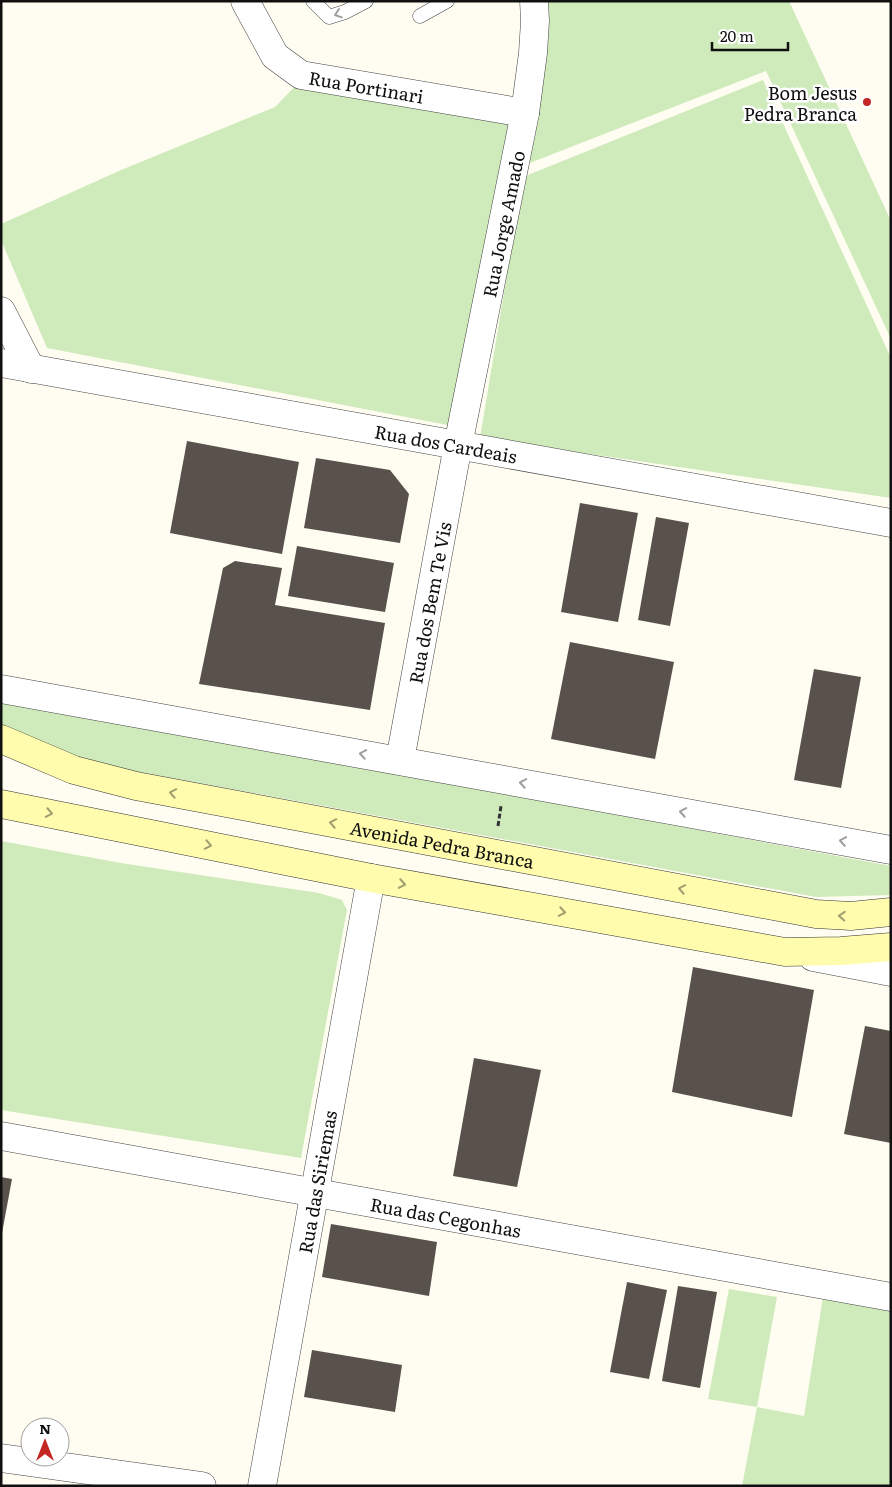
<svg xmlns="http://www.w3.org/2000/svg" width="892" height="1487" font-family="Literata,serif">
	<style>
		.grass { fill: #d0ebbb }
		.building { fill: #59524c }
		.lines { fill: none; stroke-linecap: round; stroke-linejoin: round }
		.lane-casing { stroke: #434343; stroke-width: 15 }
		.street-casing { stroke: #434343; stroke-width: 29 }
		.secondary-casing { stroke: #323232; stroke-width: 29 }
		.path { stroke: #323232; stroke-width: 3; stroke-dasharray: 5 2.5; stroke-linecap: butt }
		.lane { stroke: #fff; stroke-width: 14 }
		.street { stroke: #fff; stroke-width: 28 }
		.secondary { stroke: #fffcad; stroke-width: 28 }
		.oneway { stroke: #9f9f9f }
		.oneway2 { stroke: #9f9e6e }
		.poi-dot { fill: #c32825; stroke: #fff; stroke-width: 2 }
		.labels { text-anchor: middle; dominant-baseline: central; stroke-width: 5; stroke-linejoin: round; paint-order: stroke }
		.street-label { font-size: 18px; fill: #101010; stroke: #fff }
		.poi-label { font-size: 18px; fill: #101010; stroke: #fff; text-anchor: end }
	</style>
	<rect width="100%" height="100%" fill="#fffdf2"/>
	<g class="grass">
		<path d="M541,1H789L891,221V339L766,71L522,166Z"/>
		<path d="M302,79L521,116L458,427L47,348L1,240V224L121,170L275,107Z"/>
		<path d="M763,80L891,358V498L480,438L523,177Z"/>
		<path d="M1,700L891,866V895L816,897L86,762L11,735L1,724Z"/>
		<path d="M1,841L121,863L319,893L342,900L347,910L301,1158L1,1110Z"/>
		<path d="M729,1289L777,1297L757,1407L804,1416L823,1297L891,1310V1486H742L757,1407L708,1399Z"/>
	</g>
	<g class="building">
		<path d="M187,441L299,462L282,554L170,533Z"/>
		<path d="M316,458L390,470L409,494L400,543L304,528Z"/>
		<path d="M580,503L638,513L618,622L561,612Z"/>
		<path d="M656,517L689,523L670,626L638,620Z"/>
		<path d="M297,546L394,563L385,612L288,596Z"/>
		<path d="M235,561L282,568L275,605L385,623L370,710L199,684L223,568Z"/>
		<path d="M570,642L674,662L655,759L551,739Z"/>
		<path d="M814,669L861,677L841,788L794,780Z"/>
		<path d="M693,967L814,990L792,1117L672,1092Z"/>
		<path d="M865,1026L891,1031V1143L844,1134Z"/>
		<path d="M474,1058L541,1070L517,1187L453,1176Z"/>
		<path d="M1,1177L12,1179L2,1233H1Z"/>
		<path d="M331,1224L437,1242L429,1296L322,1277Z"/>
		<path d="M627,1282L667,1290L649,1379L610,1372Z"/>
		<path d="M678,1286L717,1292L700,1388L662,1381Z"/>
		<path d="M312,1350L402,1365L395,1412L304,1397Z"/>
	</g>
	<g class="lines">
		<defs>
			<g id="lane">
				<path d="M313,1L329,17L345,12L366,1"/>
				<path d="M420,16L447,1"/>
			</g>
			<g id="street">
				<path id="s1" d="M245,1L275,56L301,75L525,113"/>
				<path d="M1,311L31,369"/>
				<path id="s2" d="M1,363L891,523"/>
				<path d="M1,689L891,850"/>
				<path id="s3" d="M400,760L458,445L525,113L533,53L535,21L534,1"/>
				<path d="M813,957L891,972"/>
				<path id="s4" d="M1,1136L891,1297"/>
				<path d="M1,1458L202,1486"/>
				<path id="s5" d="M262,1486L371,878"/>
			</g>
			<g id="secondary">
				<path id="s6" d="M1,739L74,770L136,786L816,914L851,916L891,912"/>
				<path d="M1,804L371,878L785,952L841,951L891,947"/>
			</g>
		</defs>
		<use href="#lane" class="lane-casing"/>
		<use href="#street" class="street-casing"/>
		<use href="#secondary" class="secondary-casing"/>
		<path class="path" d="M498,826L501,806"/>
		<use href="#lane" class="lane"/>
		<use href="#street" class="street"/>
		<use href="#secondary" class="secondary"/>
	</g>
	<defs><path id="oneway-chevron" d="M-2-3.5L2.5 0L-2 3.5" fill="none" stroke-width="1.6" stroke-linecap="round" stroke-linejoin="round" transform="scale(1.25)"/></defs>
	<g class="oneway">
		<use href="#oneway-chevron" transform="translate(338 14) rotate(161)"/>
		<use href="#oneway-chevron" transform="translate(363 754) rotate(-170)"/>
		<use href="#oneway-chevron" transform="translate(523 783) rotate(-170)"/>
		<use href="#oneway-chevron" transform="translate(683 812) rotate(-170)"/>
		<use href="#oneway-chevron" transform="translate(843 841) rotate(-170)"/>
	</g>
	<g class="oneway2">
		<use href="#oneway-chevron" transform="translate(173 793) rotate(-169)"/>
		<use href="#oneway-chevron" transform="translate(49 813) rotate(11)"/>
		<use href="#oneway-chevron" transform="translate(333 823) rotate(-169)"/>
		<use href="#oneway-chevron" transform="translate(208 845) rotate(11)"/>
		<use href="#oneway-chevron" transform="translate(402 884) rotate(10)"/>
		<use href="#oneway-chevron" transform="translate(682 889) rotate(-169)"/>
		<use href="#oneway-chevron" transform="translate(562 912) rotate(10)"/>
		<use href="#oneway-chevron" transform="translate(842 916) rotate(-176)"/>
	</g>
	<circle class="poi-dot" cx="867" cy="102" r="5"/>
	<g class="labels">
		<g class="street-label">
			<text stroke="none"><textPath href="#s1" startOffset="161">Rua Portinari</textPath></text>
			<text stroke="none"><textPath href="#s3" startOffset="546">Rua Jorge Amado</textPath></text>
			<text stroke="none"><textPath href="#s2" startOffset="452">Rua dos Cardeais</textPath></text>
			<text stroke="none"><textPath href="#s3" startOffset="160">Rua dos Bem Te Vis</textPath></text>
			<text stroke="none"><textPath href="#s6" startOffset="455">Avenida Pedra Branca</textPath></text>
			<text stroke="none"><textPath href="#s5" startOffset="309">Rua das Siriemas</textPath></text>
			<text stroke="none"><textPath href="#s4" startOffset="452">Rua das Cegonhas</textPath></text>
		</g>
		<g class="poi-label">
			<text x="857" y="92">Bom Jesus<tspan x="857" dy="21">Pedra Branca</tspan></text>
		</g>
	</g>
	<rect width="892" height="1487" fill="none" stroke="#101010" stroke-width="5"/>
	<g transform="translate(45 1442)"><circle r="24" fill="#ffffff" stroke="#9f9f9f"/>
	<path d="M0-4L9 19L0 12L-9 19Z" fill="#c32825"/>
	<text y="-8" font-size="14" font-weight="bold" text-anchor="middle" fill="#101010">N</text>
	</g>
	<path d="M712 42v8h76v-8" fill="none" stroke="#101010" stroke-width="2.5"/>
	<text x="720" y="42" font-size="15" fill="#101010" stroke="#ffffff" stroke-width="4" paint-order="stroke">20 m</text>
</svg>
